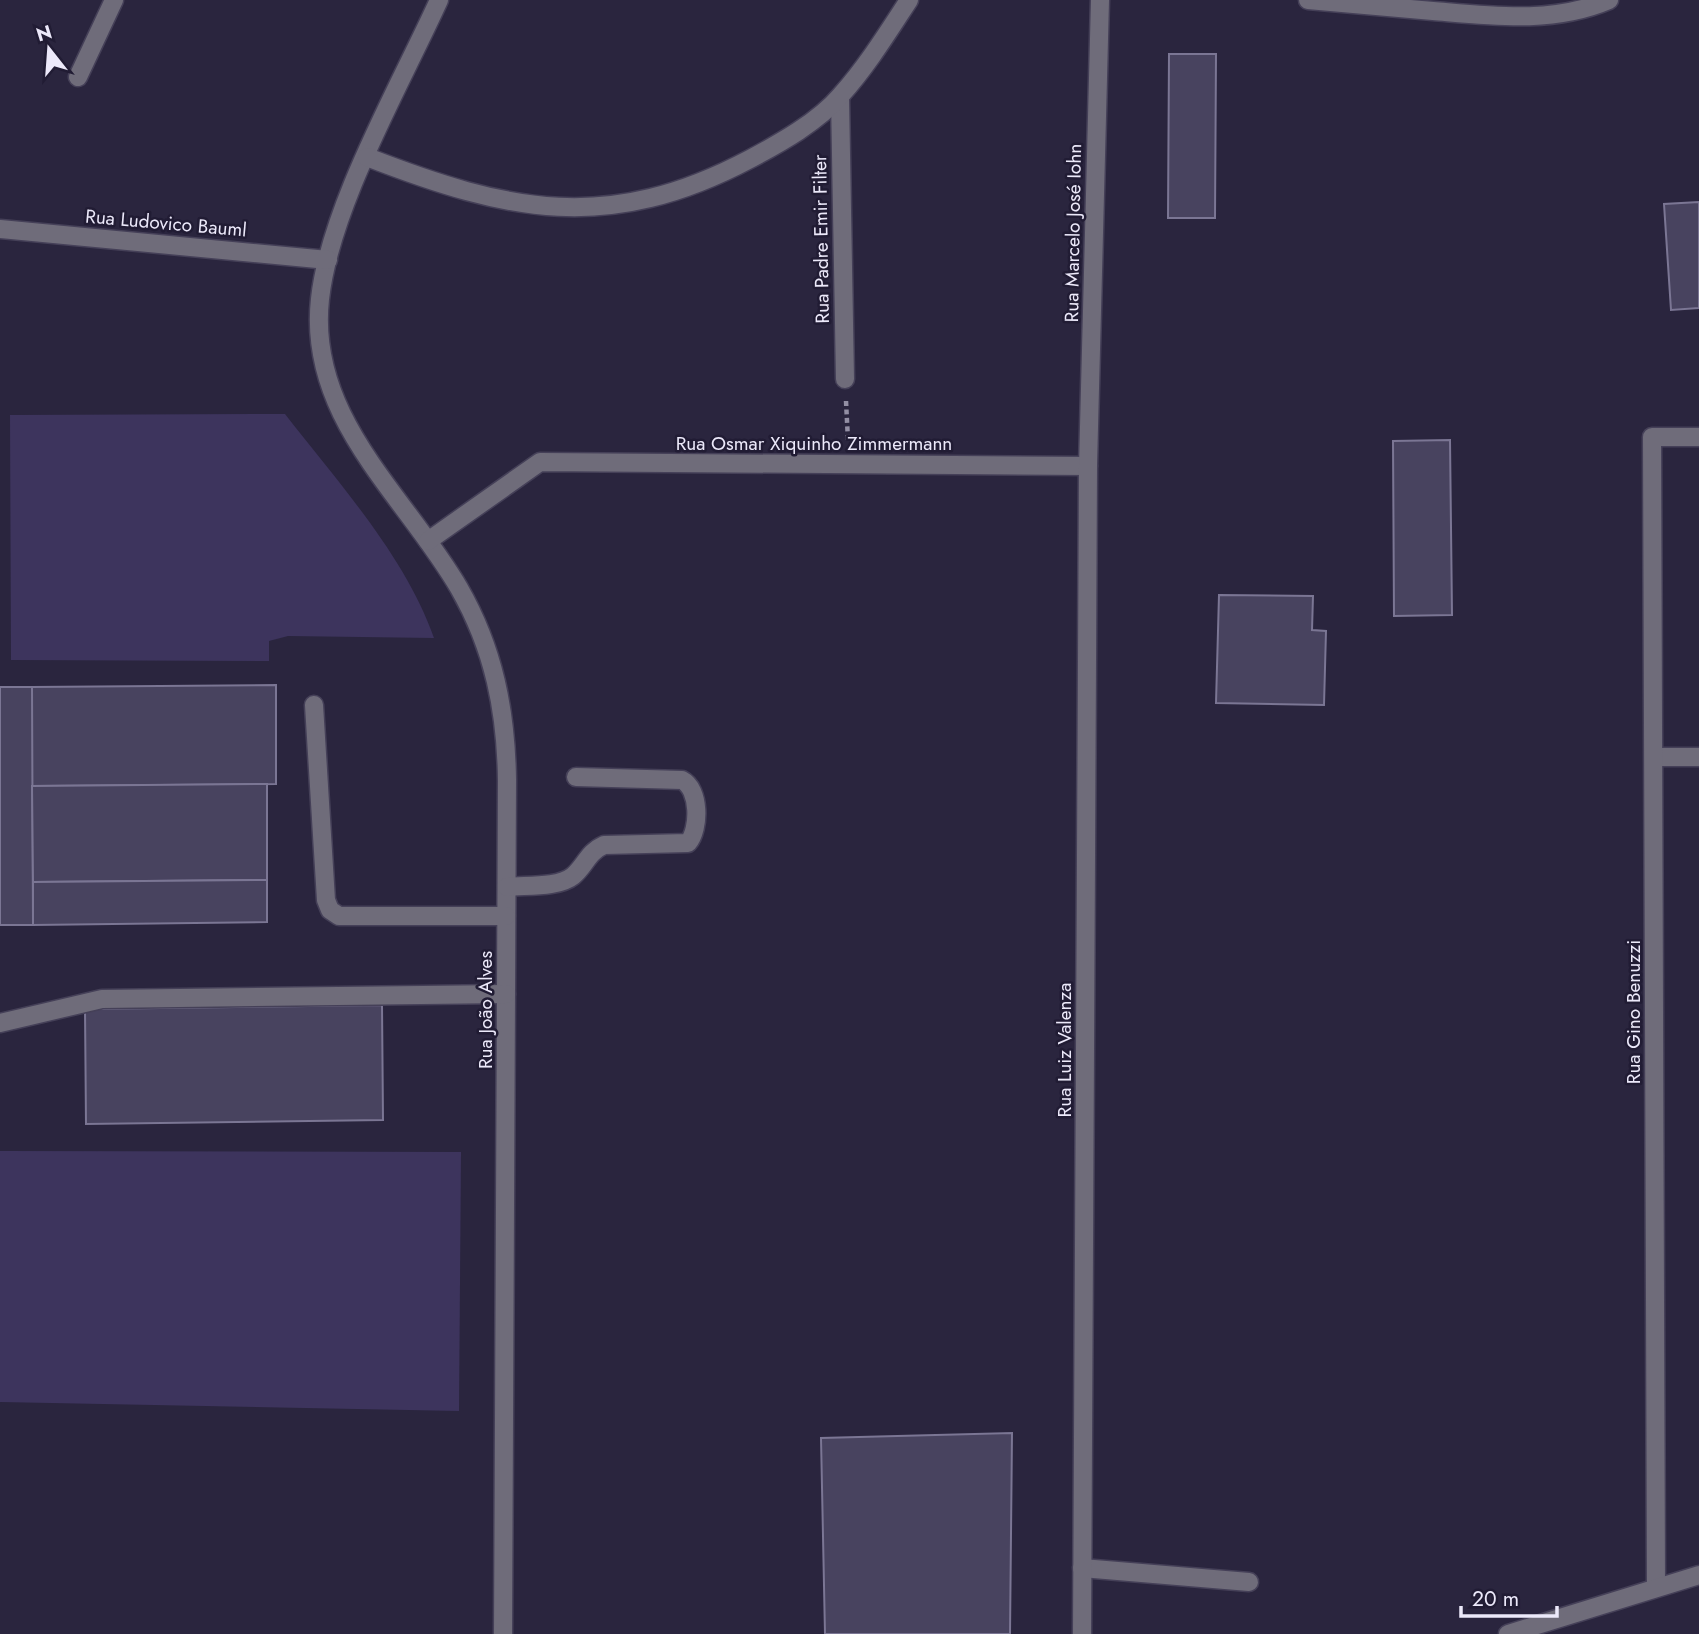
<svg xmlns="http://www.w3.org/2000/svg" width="1699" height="1634" font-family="Jost,sans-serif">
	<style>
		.green { fill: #3d345d }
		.building { fill: #48435f; stroke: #7b7694; stroke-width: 2 }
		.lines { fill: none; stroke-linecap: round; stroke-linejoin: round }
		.minor-casing { stroke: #454058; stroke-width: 21 }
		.path { stroke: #938fa4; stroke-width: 4.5; stroke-dasharray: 5 3.5; stroke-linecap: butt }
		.minor { stroke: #6f6c7a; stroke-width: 18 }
		.labels { text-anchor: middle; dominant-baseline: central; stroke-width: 5; stroke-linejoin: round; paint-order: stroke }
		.street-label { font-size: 19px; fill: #ece9fa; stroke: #211c34 }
	</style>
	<rect width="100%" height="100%" fill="#2a253e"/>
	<g class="green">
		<path d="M285,414C337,481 406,557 434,638L288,636L269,641V661L11,660L10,415Z"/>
		<path d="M0,1151L461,1152L459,1411L0,1402Z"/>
	</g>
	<g class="building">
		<path d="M1169,54H1216L1215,218H1168Z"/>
		<path d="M1699,202V308L1671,310L1664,204Z"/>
		<path d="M1450,440L1452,615L1394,616L1393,441Z"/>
		<path d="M1219,595L1313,596L1312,630L1326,631L1324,705L1216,703Z"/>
		<path d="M276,685V784L32,786V687Z"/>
		<path d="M0,687H32L33,925H0Z"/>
		<path d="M267,784V880L33,882L32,786Z"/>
		<path d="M267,880V922L33,925V882Z"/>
		<path d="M382,1005L383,1120L86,1124L85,1009Z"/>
		<path d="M1012,1433L1010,1634H825L821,1438Z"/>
	</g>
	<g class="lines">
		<defs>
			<g id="minor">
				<path d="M439,0C400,86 330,207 320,299C307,418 405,495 459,588C494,649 506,711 507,780L503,1634"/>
				<path d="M1308,0C1350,4 1391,7 1433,11C1492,16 1553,24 1609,0"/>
				<path d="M78,77L114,0"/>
				<path d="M840,98L845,379"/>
				<path d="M367,157C509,212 608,234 750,159C780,143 818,122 841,95C867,66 888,32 909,0"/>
				<path d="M0,229L328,260"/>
				<path d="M428,541L540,462L1088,466"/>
				<path d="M314,705L326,900L330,910L339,916H506"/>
				<path d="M1654,757H1699"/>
				<path d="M507,887C526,885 558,888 573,876C585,866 588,852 604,845L688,843C700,829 700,789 682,780L576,777"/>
				<path d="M0,1023L102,999L506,994"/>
				<path d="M1082,1568L1249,1582"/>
				<path d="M1656,1587L1652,437H1699"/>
				<path d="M1082,1634L1088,466L1100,0"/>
				<path d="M1508,1634L1699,1575"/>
			</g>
		</defs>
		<use href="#minor" class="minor-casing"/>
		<path class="path" d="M846,401L848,441"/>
		<use href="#minor" class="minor"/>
	</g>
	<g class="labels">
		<g class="street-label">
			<text transform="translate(166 223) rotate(5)">Rua Ludovico Bauml</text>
			<text transform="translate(1073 233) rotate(-89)">Rua Marcelo José Iohn</text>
			<text transform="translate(821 239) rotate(-91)">Rua Padre Emir Filter</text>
			<text x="814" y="443">Rua Osmar Xiquinho Zimmermann</text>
			<text transform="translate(485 1010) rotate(-90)">Rua João Alves</text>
			<text transform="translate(1633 1012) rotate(-90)">Rua Gino Benuzzi</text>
			<text transform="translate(1064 1050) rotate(-90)">Rua Luiz Valenza</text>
		</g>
	</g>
	<g transform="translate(49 49) rotate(343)" stroke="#211c34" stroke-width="5" paint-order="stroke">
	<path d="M0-5L12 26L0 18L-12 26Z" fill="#ece9fa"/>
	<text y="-10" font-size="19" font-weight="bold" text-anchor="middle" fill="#ece9fa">N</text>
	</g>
	<path d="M1461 1606v10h96v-10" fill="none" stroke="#ece9fa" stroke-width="3.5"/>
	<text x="1472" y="1606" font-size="21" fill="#ece9fa" stroke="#211c34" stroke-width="5" paint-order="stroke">20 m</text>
</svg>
